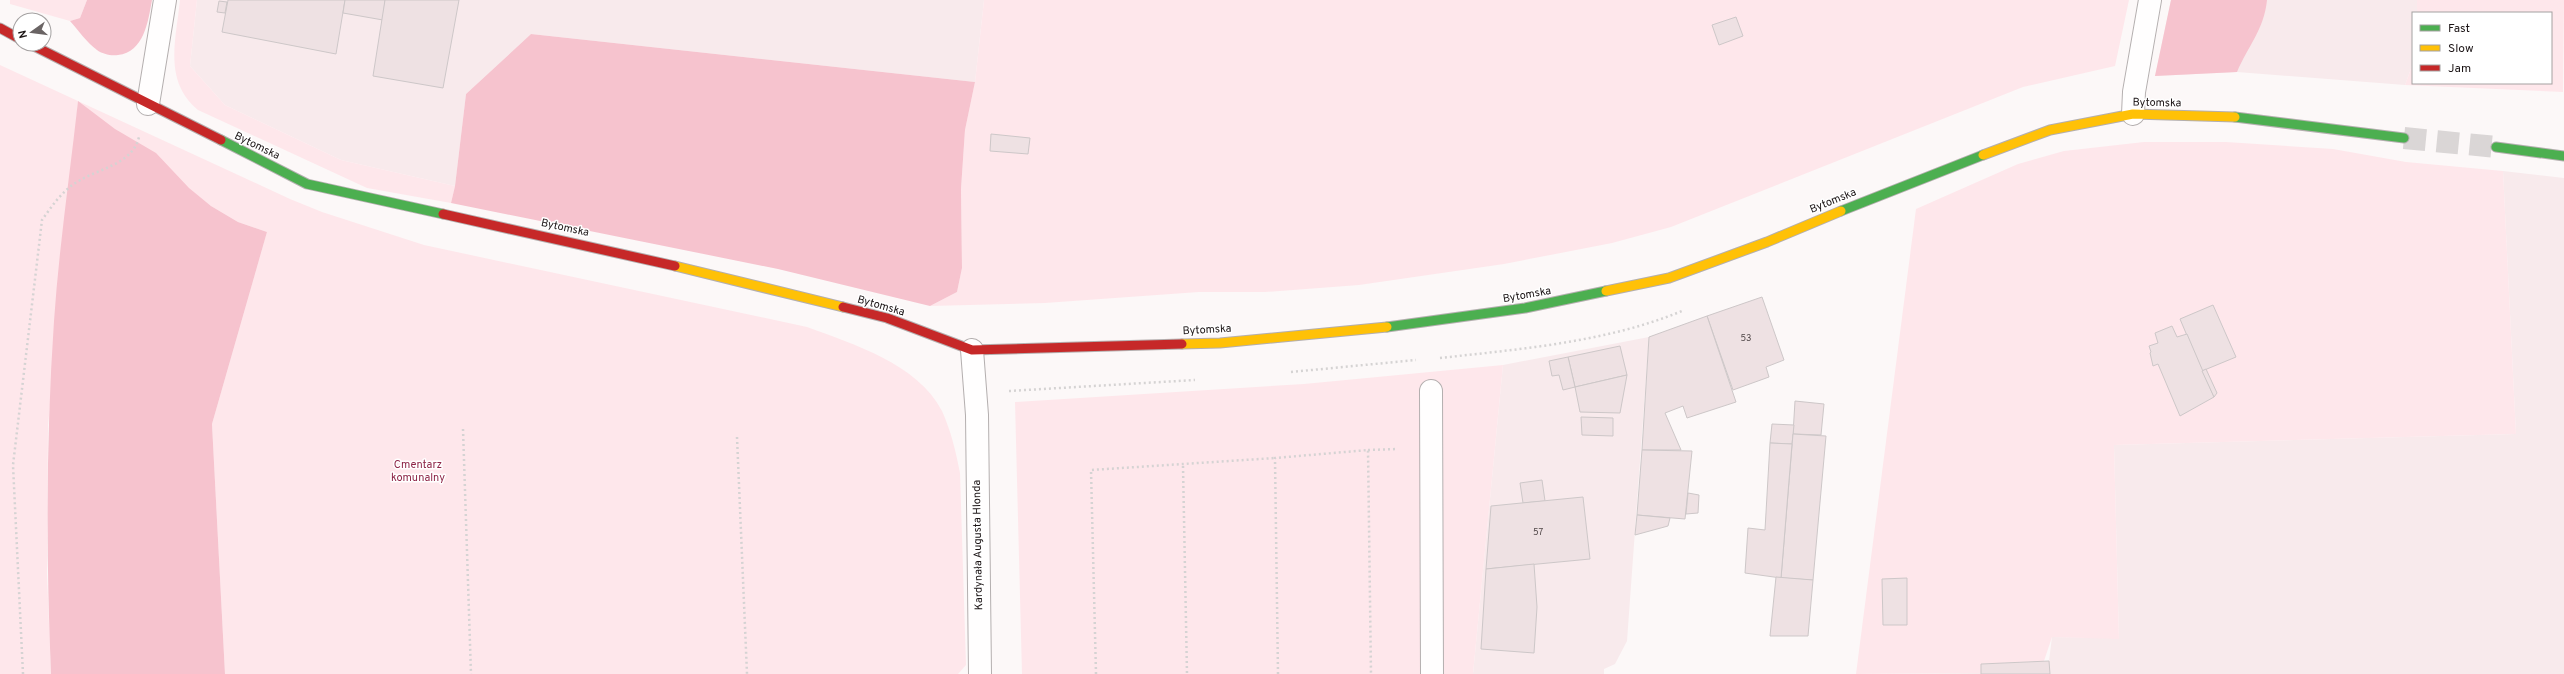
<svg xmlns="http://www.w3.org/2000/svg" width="2564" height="674" font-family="Overpass,sans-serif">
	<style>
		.built { fill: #f8eaec }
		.green { fill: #fee7eb }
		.forest { fill: #f6c3ce }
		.building { fill: #eee1e3; stroke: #cdc7c8 }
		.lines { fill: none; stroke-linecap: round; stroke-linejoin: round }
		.secondary-tunnel { stroke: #dad6d6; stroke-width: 22; stroke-dasharray: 22 11; stroke-linecap: butt }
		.lane-casing { stroke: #b4afaf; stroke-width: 24 }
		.street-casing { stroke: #b4afaf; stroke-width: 24 }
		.fast-casing { stroke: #b4afaf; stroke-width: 11 }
		.slow-casing { stroke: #b4afaf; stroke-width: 11 }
		.jam-casing { stroke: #b4afaf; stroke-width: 11 }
		.path { stroke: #d5d3d3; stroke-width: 2.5; stroke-dasharray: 2 3; stroke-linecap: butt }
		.lane { stroke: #fffefe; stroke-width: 22 }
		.street { stroke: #fffefe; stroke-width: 22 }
		.fast { stroke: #4caf50; stroke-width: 9 }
		.slow { stroke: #ffc107; stroke-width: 9 }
		.jam { stroke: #c62828; stroke-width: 9 }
		.labels { text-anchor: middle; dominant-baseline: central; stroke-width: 3; stroke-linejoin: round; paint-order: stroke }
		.number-label { font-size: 9px; fill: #504748 }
		.street-label { font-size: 11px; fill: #1b1415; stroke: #fff }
		.park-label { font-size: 11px; fill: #8d2547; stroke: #fff }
	</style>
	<rect width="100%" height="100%" fill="#fcf8f8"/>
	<g class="built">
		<path d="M197,0H984L975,82L531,34L466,94L455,186L341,160L225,105L190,66Z"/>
		<path d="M2171,0H2417V13H2413V63L2405,85L2237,72L2155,76Z"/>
		<path d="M2503,171L2564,178V674H1883L1981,673V664L2049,661L2052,637L2119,638L2114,445L2516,434Z"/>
		<path d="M1649,337L1627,641L1615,664L1604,669V674H1473L1503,365Z"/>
	</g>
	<g class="green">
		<path d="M10,0H87L80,18L70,21L10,4Z"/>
		<path d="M180,0H197L190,66L225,105L341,160L455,186L451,203L367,188L198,110C163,81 176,40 180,0Z"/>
		<path d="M984,0H2129L2115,66L2023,87L1671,227L1612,243L1504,264L1359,285L1265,292H1199L1045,303L930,306L957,292L962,268L961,189L965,130L975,82Z"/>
		<path d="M2417,0H2564L2563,92L2405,85L2413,63V83H2551V13H2417Z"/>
		<path d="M0,65L290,199L322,212L424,245L807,327C853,344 918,364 942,411C951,431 956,452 960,473L966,665L958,674H225L212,424L267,232L238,222L211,206L78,102L48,426L47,574L51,674H0Z"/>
		<path d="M2144,142H2226L2333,149L2406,162L2503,171L2516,434L2114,445L2119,639L2052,637L2044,661L1981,664V673L1856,674L1916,209L2018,164L2064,151Z"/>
		<path d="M1503,365L1473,674H1022L1015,402L1304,384Z"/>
	</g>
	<g class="forest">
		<path d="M87,0H152C148,22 144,52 118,55C111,56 102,54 97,50C87,43 78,30 70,21L80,18Z"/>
		<path d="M2171,0H2267C2264,30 2248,46 2237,72L2155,76Z"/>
		<path d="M531,34L975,82L965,130L961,189L962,268L957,292L930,306L778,269L451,203L455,186L466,94Z"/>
		<path d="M78,101L115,129L156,153L189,188L211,206L238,222L267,232L212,424L225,674H51C46,556 46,438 54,321C59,247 70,174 78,101Z"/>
	</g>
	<g class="building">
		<path d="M228,0H345L336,54L222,32Z"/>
		<path d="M345,0H385L383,20L343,13Z"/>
		<path d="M385,0H459L443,88L373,76Z"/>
		<path d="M219,1L227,2L225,13L217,12Z"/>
		<path d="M1736,17L1743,36L1719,45L1712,25Z"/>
		<path d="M991,134L1030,138L1028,154L990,151Z"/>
		<path d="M1762,297L1784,360L1766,367L1769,377L1733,390L1707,316Z"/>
		<path d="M2213,305L2236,357L2202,371L2180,319Z"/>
		<path d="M1707,316L1736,402L1687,418L1683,406L1665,413L1681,450H1642L1649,337Z"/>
		<path d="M2172,326L2177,337L2187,334L2214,397L2180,416L2158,364L2153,366L2150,353L2151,352L2149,346L2158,343L2155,333Z"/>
		<path d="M1620,346L1627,375L1575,387L1568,357Z"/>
		<path d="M1568,357L1575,387L1563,390L1559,375L1552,376L1549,361Z"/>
		<path d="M2206,369L2217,393L2214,397L2202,371Z"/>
		<path d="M1627,375L1620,413L1580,412L1575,387Z"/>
		<path d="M1795,401L1824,404L1821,435L1793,434Z"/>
		<path d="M1581,417L1613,418V436L1582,435Z"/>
		<path d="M1772,424L1794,425L1792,444L1770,443Z"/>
		<path d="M1793,434L1826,436L1813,580L1781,578Z"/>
		<path d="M1770,443L1792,444L1781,578L1745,573L1748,528L1765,530Z"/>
		<path d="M1642,450L1692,451L1685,519L1637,515Z"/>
		<path d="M1542,480L1545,501L1523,503L1520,483Z"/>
		<path d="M1688,493L1699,495L1698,513L1686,514Z"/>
		<path d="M1583,497L1590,559L1486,569L1491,506Z"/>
		<path d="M1637,515L1670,518L1668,526L1635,535Z"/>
		<path d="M1534,564L1537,607L1534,653L1481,649L1486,569Z"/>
		<path d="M1776,577L1813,580L1808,636H1770Z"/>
		<path d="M1907,578V625H1883L1882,579Z"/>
		<path d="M2049,661L2050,674H1981V664Z"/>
	</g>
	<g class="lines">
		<path class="secondary-tunnel" d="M2404,138L2496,147"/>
		<defs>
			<g id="lane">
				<path d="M148,104L165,0"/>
				<path d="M2133,114L2134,92L2150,0"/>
				<path d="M1431,391L1432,674"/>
			</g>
			<path id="street" d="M972,350L977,415L980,674"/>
			<g id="fast">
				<path d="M2235,117L2404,138"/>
				<path d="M221,140L307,184L443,214"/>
				<path d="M2496,147L2564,156"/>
				<path d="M1841,211L1983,155"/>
				<path d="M1387,327L1525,308L1606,291"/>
			</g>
			<g id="slow">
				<path d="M1983,155L2050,130L2133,114L2235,117"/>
				<path d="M675,266L843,307"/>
				<path d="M1606,291L1669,278L1767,242L1841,211"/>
				<path d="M1182,344L1220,343L1387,327"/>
			</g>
			<g id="jam">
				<path d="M0,28L20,39"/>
				<path d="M30,44L221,140"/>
				<path d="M443,214L675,266"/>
				<path d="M843,307L887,318L972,350L1182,344"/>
			</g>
		</defs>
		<use href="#lane" class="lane-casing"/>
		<use href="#street" class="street-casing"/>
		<use href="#fast" class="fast-casing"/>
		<use href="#slow" class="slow-casing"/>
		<use href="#jam" class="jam-casing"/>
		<g class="path">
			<path d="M1440,358C1521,349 1607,342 1682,311"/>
			<path d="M1291,372L1416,360"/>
			<path d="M1009,391L1195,380"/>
			<path d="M463,429L471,674"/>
			<path d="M737,437L747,674"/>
			<path d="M1368,450L1397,449"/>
			<path d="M1183,466L1187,674"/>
			<path d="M23,674L13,465L42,220C52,206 62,191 77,182C99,168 132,165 139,137"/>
			<path d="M1096,674L1091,470L1275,458"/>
			<path d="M1278,674L1275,458L1368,450L1371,674"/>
		</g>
		<use href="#lane" class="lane"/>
		<use href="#street" class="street"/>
		<use href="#fast" class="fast"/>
		<use href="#slow" class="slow"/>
		<use href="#jam" class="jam"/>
	</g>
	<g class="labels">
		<g class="number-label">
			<text x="1746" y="338">53</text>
			<text x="1538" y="532">57</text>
		</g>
		<g class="street-label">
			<text transform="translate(2157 103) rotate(1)">Bytomska</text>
			<text transform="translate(257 146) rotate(26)">Bytomska</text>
			<text transform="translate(1833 201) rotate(-22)">Bytomska</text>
			<text transform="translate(565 228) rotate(12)">Bytomska</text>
			<text transform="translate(1527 295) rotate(-10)">Bytomska</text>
			<text transform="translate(881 306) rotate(16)">Bytomska</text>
			<text transform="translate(1207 330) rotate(-3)">Bytomska</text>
			<text transform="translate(978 545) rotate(-91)">Kardynała Augusta Hlonda</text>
		</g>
		<g class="park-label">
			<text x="418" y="465">Cmentarz<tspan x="418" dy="13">komunalny</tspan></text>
		</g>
	</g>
	<rect x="2412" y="12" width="140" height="72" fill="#ffffff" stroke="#a4a1a1"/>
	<rect x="2420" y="25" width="20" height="6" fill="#4caf50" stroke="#a4a1a1"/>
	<text x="2448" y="32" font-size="12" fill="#1b1415">Fast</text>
	<rect x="2420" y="45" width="20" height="6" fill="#ffc107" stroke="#a4a1a1"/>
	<text x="2448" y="52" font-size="12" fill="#1b1415">Slow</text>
	<rect x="2420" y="65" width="20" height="6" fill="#c62828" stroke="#a4a1a1"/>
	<text x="2448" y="72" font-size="12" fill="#1b1415">Jam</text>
	<g transform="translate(32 32) rotate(256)"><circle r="19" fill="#ffffff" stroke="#a4a1a1"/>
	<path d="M0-3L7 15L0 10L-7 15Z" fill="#6a6464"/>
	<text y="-6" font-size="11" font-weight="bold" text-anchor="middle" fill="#1b1415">N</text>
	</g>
</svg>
